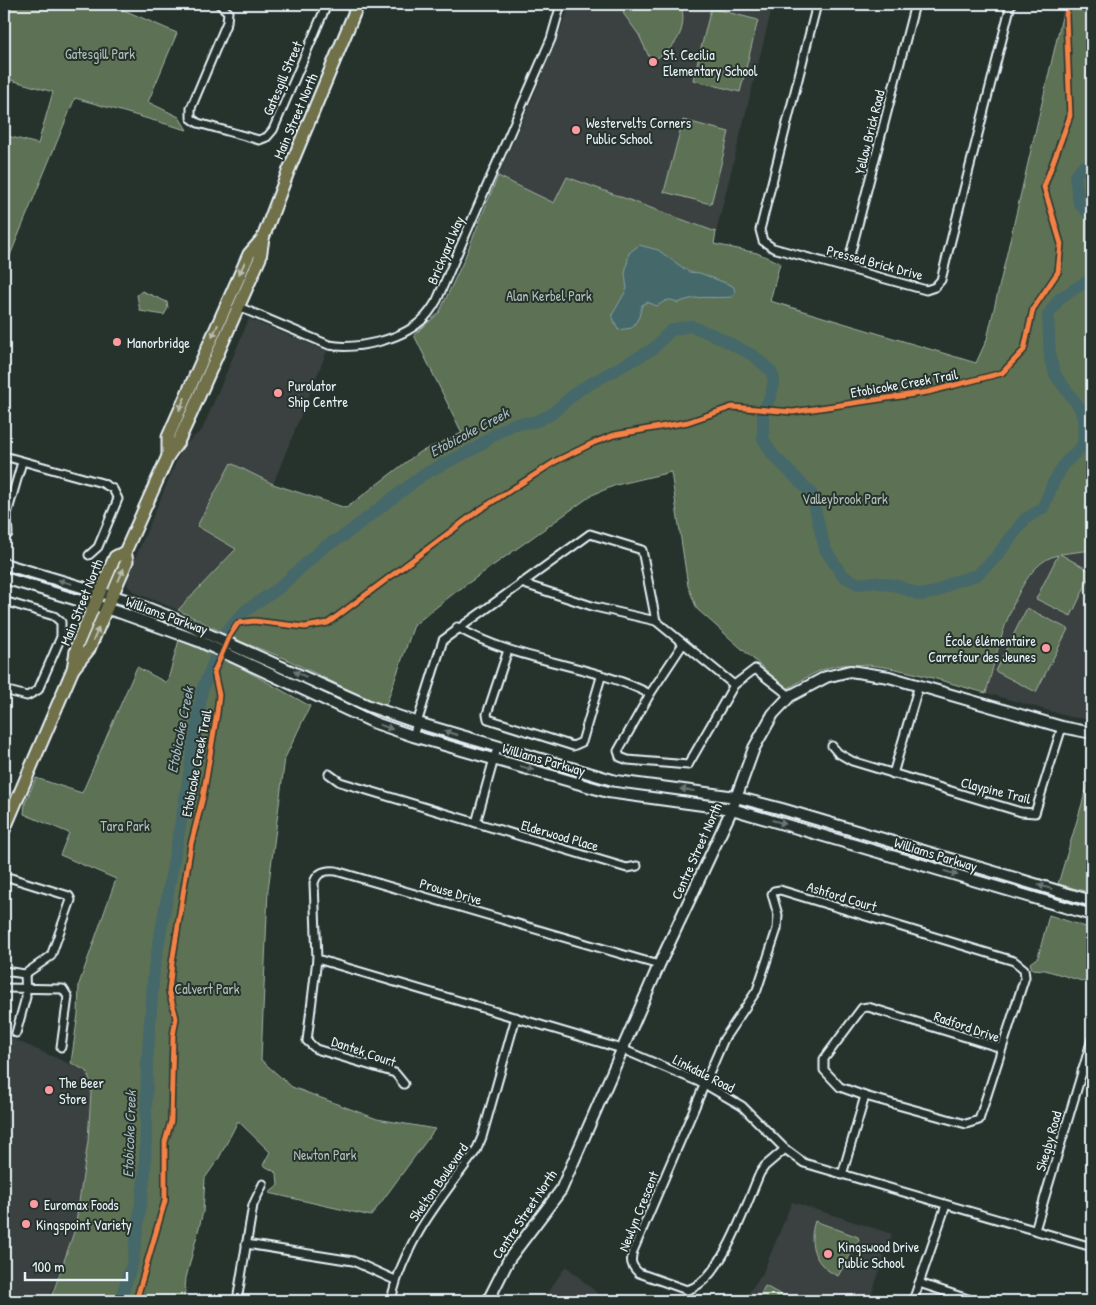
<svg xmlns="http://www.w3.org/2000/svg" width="1096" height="1305" font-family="'Patrick Hand',sans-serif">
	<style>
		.built { fill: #3a4140 }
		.green { fill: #5d7155; stroke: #a2b1a6 }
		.water { fill: #45686b; stroke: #869fa3 }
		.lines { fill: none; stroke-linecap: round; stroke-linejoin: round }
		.river { stroke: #45686b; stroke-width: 12 }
		.street-casing { stroke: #e8f1f8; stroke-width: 11 }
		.secondary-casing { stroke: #e8f1f8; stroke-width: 14 }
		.primary-casing { stroke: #e8f1f8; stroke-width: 15 }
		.street { stroke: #26332d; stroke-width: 7 }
		.secondary { stroke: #26332d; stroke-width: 10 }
		.primary { stroke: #6f704a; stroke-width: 11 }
		.cycleway-casing { stroke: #26332d; stroke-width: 8 }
		.cycleway { stroke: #f48246; stroke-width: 5 }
		.oneway { fill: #b8bdb2 }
		.oneway2 { fill: #6a7674 }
		.poi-dot { fill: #ff9aa2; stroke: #26332d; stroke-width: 2 }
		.labels { text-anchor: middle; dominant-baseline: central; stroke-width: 4; stroke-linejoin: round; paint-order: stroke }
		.park-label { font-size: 14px; fill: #b0beb7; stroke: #26332d }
		.poi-label { font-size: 14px; fill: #e8f1f8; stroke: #26332d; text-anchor: start }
		.street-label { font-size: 14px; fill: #e8f1f8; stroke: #26332d }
		.water-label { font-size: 15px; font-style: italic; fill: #a7bac0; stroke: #26332d }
	</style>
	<rect width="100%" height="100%" fill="#26332d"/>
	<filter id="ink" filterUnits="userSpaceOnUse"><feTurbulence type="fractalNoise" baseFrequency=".02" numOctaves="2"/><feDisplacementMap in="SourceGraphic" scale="10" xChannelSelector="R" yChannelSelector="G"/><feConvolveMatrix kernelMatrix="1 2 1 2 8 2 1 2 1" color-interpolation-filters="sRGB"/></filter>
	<g filter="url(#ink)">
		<g class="built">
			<path d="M568,4H773L716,232L567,177L554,203L498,176L537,88L566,15Z"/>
			<path d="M249,319L327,351L273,484L231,463L197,526L236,549L178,610L134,592L128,586L127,577L183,446L202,430Z"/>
			<path d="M1092,550V720L1071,717L986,693L1013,603L1025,583L1038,565L1055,555Z"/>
			<path d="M4,1035L88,1072L91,1092L88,1141L75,1229L48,1301H4Z"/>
			<path d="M792,1202L892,1234L871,1296L883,1301H742L762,1275Z"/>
			<path d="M566,1266L606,1301H542Z"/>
		</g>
		<g class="green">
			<path d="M13,4H110L177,33L148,102L179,117L187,130L75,98L4,270V135L38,144L53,92L4,78V30Z"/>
			<path d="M631,4H681C688,31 675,50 651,61L639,35L623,13L627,5Z"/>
			<path d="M1065,4H1092V550L1060,554L1092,572L1071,616L1036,599L1058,555C1014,564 997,656 986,693C942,682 888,661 843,665C823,666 804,679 787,689L697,609L688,586L671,472L616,485L592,495L453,594L414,625L385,708L284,658L242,642L178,610L236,549L197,526L231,463L273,484L346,508L418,453L462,433L414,335L439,313L463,262L498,176L554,203L567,177L716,232L714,244L757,253L780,263L770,301L976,363L987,339Z"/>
			<path d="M711,8L758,20L740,92L693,80Z"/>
			<path d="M683,120L729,132L711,204L664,192Z"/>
			<path d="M142,291L167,302L168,308L164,315L140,311L137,295Z"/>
			<path d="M1027,608L1068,629L1036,692L995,671Z"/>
			<path d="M179,640L238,666L310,706L285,758L268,890L261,1060L292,1087L377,1119L435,1129L371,1216L269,1193L278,1186L277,1173L263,1165L270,1152L238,1121L219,1158L205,1178L203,1212L186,1278L184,1301H50L75,1229L88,1141L91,1092L88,1072L71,1063L78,1014L79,984L116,879L60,855L69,833L24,814L25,803L36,778L82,793L137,667L167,683Z"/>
			<path d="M1092,770V893L1058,884Z"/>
			<path d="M1049,915L1092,929V984L1045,970L1032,969L1030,963L1038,957Z"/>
			<path d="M815,1221L858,1237L859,1240L838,1276C815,1266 807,1245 815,1221Z"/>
			<path d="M765,1286L791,1300L790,1301H757Z"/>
		</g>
		<path class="water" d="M639,245L658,250L689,272L700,273L733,286L735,291L732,297C711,299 698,294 678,303C669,297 665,301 657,306L647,302L642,305L639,317L632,328L618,330L612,315L627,289L625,274L629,253Z"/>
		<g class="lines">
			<g class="river">
				<path d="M1092,4V5"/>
				<path d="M1092,163L1081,168L1075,176L1079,203L1092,217"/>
				<path d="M120,1301L133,1261L145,1173L147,1064L154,969L187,788L202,690L226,632L245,611L279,588L325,546L345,535L424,474L476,448L495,434L514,424L534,422L550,415L579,390L653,349L670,331L679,328L691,326L716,336L754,356L771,371L774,380L771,395L763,413V438L772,454L811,493L825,549L842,575L858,584L875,582L898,586L920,595L936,592L953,582L977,575L996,557L1025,519L1043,508L1053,483L1065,463L1083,445L1084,423L1080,408L1056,376L1050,359L1048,315L1060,298L1092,278"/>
			</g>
			<defs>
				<g id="street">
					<path d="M219,4L228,12L227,22L191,108V118L198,123L259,140L267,137L273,130L327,4"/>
					<path d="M817,4L760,230L763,241L773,248L926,290L935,287L941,280L1011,4"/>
					<path d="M4,119H5"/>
					<path d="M847,267L915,4"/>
					<path d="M239,307L329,345C356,350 400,340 421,321C428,315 433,307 437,300L551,39L561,4"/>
					<path d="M4,456L102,483L113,489L118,499L98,547L89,555"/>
					<path d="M8,534L7,514L22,462"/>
					<path d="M521,583L595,607L656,621L734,685"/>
					<path d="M4,601L54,616L61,622V637L38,690L27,696L4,690"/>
					<path d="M457,627C516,662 589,663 650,694"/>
					<path d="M683,644L650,694L618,751L620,757L628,760L688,765L734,685L755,669L790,696"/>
					<path d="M508,650L487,714L488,719L570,745L573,746L582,742L601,677"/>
					<path d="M413,736L443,640L590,534L642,550L656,621"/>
					<path d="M832,746L838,753L852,761L1021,812L1035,813L1062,727"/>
					<path d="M329,774L340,782L627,868L637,866"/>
					<path d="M893,774L919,685"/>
					<path d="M476,823L497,748"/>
					<path d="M4,880L11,878L69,896L71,900L51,956L25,974L4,971"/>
					<path d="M317,959L622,1049L706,1085L742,1106L785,1149L804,1163L1092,1247"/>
					<path d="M4,988L63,989L68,997L61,1047"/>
					<path d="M16,1033L26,997L25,974"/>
					<path d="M1082,1071L1092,1074"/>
					<path d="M404,1084L395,1073L316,1049L307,1041L317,959L314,883C317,872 325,870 336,871L659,965"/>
					<path d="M785,1149L765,1166L760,1173C746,1204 722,1281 687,1290L639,1273C631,1266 630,1261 633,1251L724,1039L757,990L777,929L778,915L772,894L774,891L780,890L1014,961L1024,969L1025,977L979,1120L966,1124L865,1096L840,1087L824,1070V1059L862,1008L868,1007L1001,1048"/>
					<path d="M842,1175L865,1096"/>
					<path d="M1035,1230L1092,1039"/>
					<path d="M246,1244L353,1261L395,1280"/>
					<path d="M919,1283L974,1301"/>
					<path d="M237,1301L253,1205L263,1184"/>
					<path d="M391,1301C403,1243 441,1198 476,1151L482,1137L516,1017"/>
					<path d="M913,1301L946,1205"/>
				</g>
				<g id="secondary">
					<path d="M4,564L126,600L165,615L369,706L418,723L616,781L736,797L782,809L1092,901"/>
					<path d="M4,578L121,613L199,641L375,723L413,736L608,792L732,809L1092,915"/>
					<path d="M488,1301L509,1259L561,1190L659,965L732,809L754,748L773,714L790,696L826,677L850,671L889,677L1062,727L1092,733"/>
				</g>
				<g id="primary">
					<path d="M168,456V437L249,254L263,238"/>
					<path d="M73,669L89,649L127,561L125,552L168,456L178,442L191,414L260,258L263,238L288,172L358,4"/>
					<path d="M4,830L73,669L77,645L115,557L125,552"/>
				</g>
			</defs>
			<use href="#street" class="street-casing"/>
			<use href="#secondary" class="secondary-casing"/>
			<use href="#primary" class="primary-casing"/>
			<use href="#street" class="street"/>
			<use href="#secondary" class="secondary"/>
			<use href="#primary" class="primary"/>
			<defs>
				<path id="cycleway" d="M136,1301L165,1201V1142L171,1121L173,1036L176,1018L169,991L172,963L191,844L203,797L217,713L219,695L214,672L230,635L238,623L254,621L305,627L328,623L478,511L556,461L593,443L614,435L688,422L732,407L793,412L928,392L1002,373L1024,350L1033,309L1058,272L1061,244L1044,187L1070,116L1066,15L1068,4"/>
			</defs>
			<use href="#cycleway" class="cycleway-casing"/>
			<use href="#cycleway" class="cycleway"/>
		</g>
		<defs><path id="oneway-solid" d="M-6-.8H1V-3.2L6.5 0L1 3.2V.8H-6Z" transform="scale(1.25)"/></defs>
		<g class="oneway">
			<use href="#oneway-solid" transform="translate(242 268) rotate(115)"/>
			<use href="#oneway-solid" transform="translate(215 331) rotate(114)"/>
			<use href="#oneway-solid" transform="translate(182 404) rotate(114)"/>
			<use href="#oneway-solid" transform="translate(121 575) rotate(-67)"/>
			<use href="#oneway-solid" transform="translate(96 634) rotate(-66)"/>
		</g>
		<g class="oneway2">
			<use href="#oneway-solid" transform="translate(65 582) rotate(-164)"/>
			<use href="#oneway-solid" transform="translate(300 674) rotate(-156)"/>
			<use href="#oneway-solid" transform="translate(386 727) rotate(19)"/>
			<use href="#oneway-solid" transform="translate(451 733) rotate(-163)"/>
			<use href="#oneway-solid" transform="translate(527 768) rotate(16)"/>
			<use href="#oneway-solid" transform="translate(687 790) rotate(-172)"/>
			<use href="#oneway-solid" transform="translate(779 822) rotate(16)"/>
			<use href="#oneway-solid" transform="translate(951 873) rotate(17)"/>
			<use href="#oneway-solid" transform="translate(1045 887) rotate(-164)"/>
		</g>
	</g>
	<g class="poi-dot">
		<circle cx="653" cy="62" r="5"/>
		<circle cx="576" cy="130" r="5"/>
		<circle cx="117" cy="342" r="5"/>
		<circle cx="278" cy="393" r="5"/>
		<circle cx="1046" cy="648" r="5"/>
		<circle cx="49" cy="1090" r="5"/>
		<circle cx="34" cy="1204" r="5"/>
		<circle cx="26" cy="1224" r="5"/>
		<circle cx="828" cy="1254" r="5"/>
	</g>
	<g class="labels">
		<g class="park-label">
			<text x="100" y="53">Gatesgill Park</text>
			<text x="549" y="295">Alan Kerbel Park</text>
			<text x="845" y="498">Valleybrook Park</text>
			<text x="125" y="825">Tara Park</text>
			<text x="207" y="988">Calvert Park</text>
			<text x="325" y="1154">Newton Park</text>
		</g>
		<g class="poi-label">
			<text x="663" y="54">St. Cecilia<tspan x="663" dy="16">Elementary School</tspan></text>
			<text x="586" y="122">Westervelts Corners<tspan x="586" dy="16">Public School</tspan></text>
			<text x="127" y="342">Manorbridge</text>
			<text x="288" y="385">Purolator<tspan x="288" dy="16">Ship Centre</tspan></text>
			<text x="1036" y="640" text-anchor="end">École élémentaire<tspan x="1036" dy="16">Carrefour des Jeunes</tspan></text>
			<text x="59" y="1082">The Beer<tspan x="59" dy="16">Store</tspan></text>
			<text x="44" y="1204">Euromax Foods</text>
			<text x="36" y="1224">Kingspoint Variety</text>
			<text x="838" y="1246">Kingswood Drive<tspan x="838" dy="16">Public School</tspan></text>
		</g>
		<g class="street-label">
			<text transform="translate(282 78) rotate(-67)">Gatesgill Street</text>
			<text transform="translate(295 116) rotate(-67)">Main Street North</text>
			<text transform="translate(869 132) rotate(-76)">Yellow Brick Road</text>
			<text transform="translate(445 250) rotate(-67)">Brickyard Way</text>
			<text transform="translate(875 262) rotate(15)">Pressed Brick Drive</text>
			<text transform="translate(904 383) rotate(-10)">Etobicoke Creek Trail</text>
			<text transform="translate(81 602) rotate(-68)">Main Street North</text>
			<text transform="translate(167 615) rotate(20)">Williams Parkway</text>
			<text transform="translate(544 759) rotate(16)">Williams Parkway</text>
			<text transform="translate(196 763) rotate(-79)">Etobicoke Creek Trail</text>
			<text transform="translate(996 790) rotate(14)">Claypine Trail</text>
			<text transform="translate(560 835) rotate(16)">Elderwood Place</text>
			<text transform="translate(696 851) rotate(-66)">Centre Street North</text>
			<text transform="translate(936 854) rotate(17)">Williams Parkway</text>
			<text transform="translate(451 891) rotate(16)">Prouse Drive</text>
			<text transform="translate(842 896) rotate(17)">Ashford Court</text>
			<text transform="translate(967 1026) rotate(19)">Radford Drive</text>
			<text transform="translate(364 1051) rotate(19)">Dantek Court</text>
			<text transform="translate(704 1073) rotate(27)">Linkdale Road</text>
			<text transform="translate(1048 1141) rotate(-74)">Skegby Road</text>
			<text transform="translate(438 1182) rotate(-55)">Skelton Boulevard</text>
			<text transform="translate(638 1211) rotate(-68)">Newlyn Crescent</text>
			<text transform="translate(524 1214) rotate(-56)">Centre Street North</text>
		</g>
		<g class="water-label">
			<text transform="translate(469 432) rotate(-28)">Etobicoke Creek</text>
			<text transform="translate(180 730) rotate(-79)">Etobicoke Creek</text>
			<text transform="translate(129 1134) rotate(-88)">Etobicoke Creek</text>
		</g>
	</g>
	<rect width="1096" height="1305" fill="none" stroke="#26332d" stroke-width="20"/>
	<rect x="10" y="10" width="1076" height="1285" fill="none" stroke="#e8f1f8" stroke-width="2" filter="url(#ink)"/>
	<path d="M25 1272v8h102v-8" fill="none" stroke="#e8f1f8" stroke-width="2.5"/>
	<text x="32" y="1272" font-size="15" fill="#e8f1f8" stroke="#26332d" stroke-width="4" paint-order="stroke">100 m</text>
</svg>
